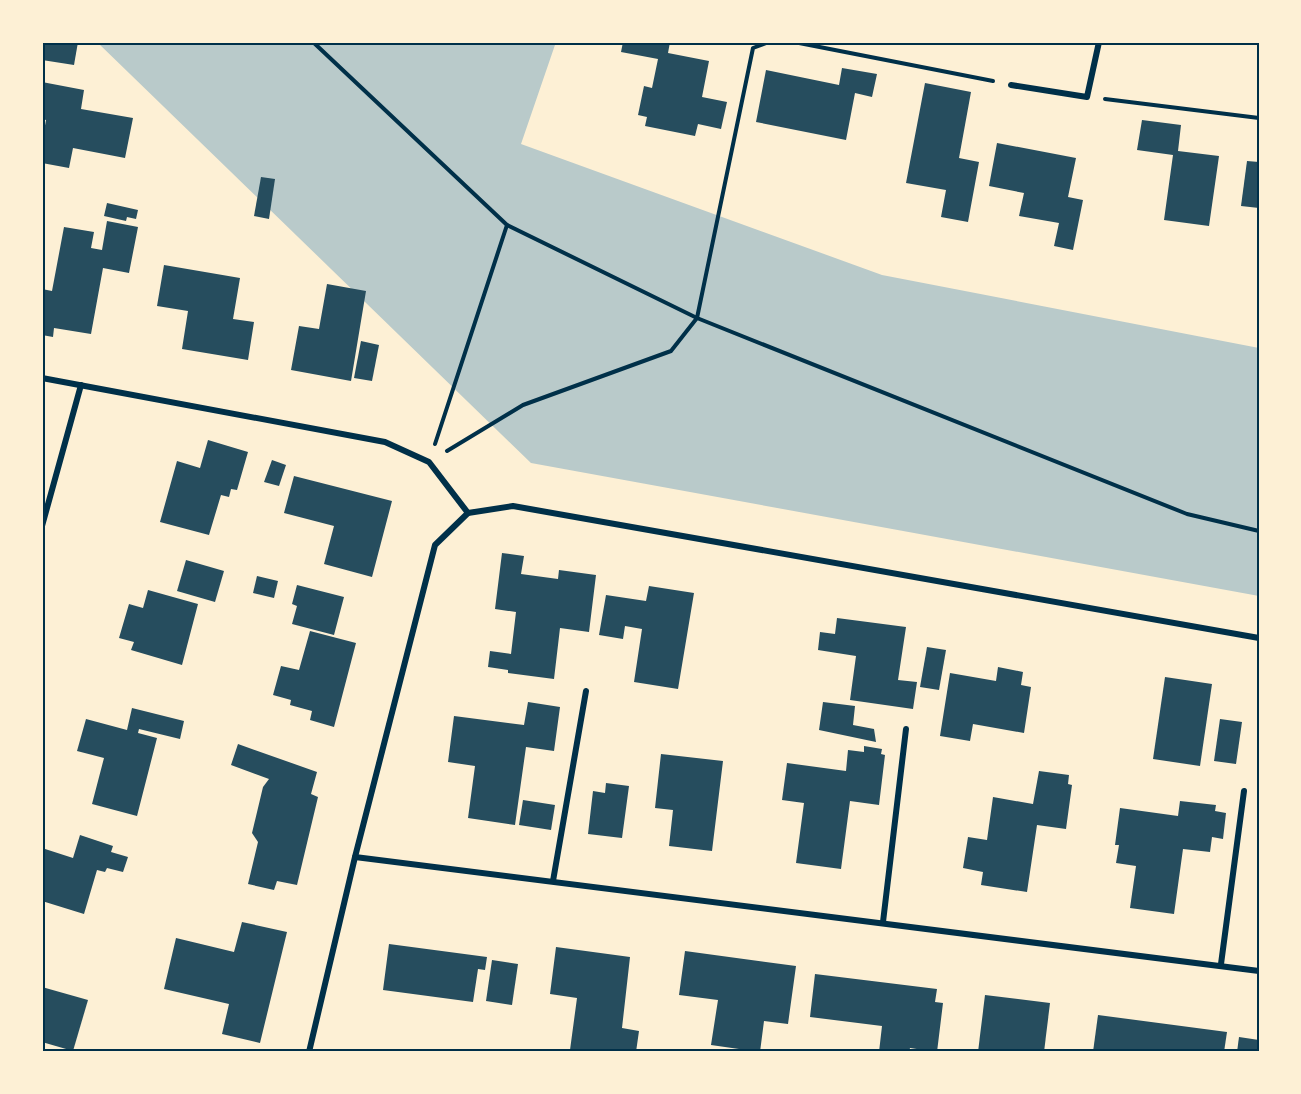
<svg xmlns="http://www.w3.org/2000/svg" width="1301" height="1094" font-family="Roboto,sans-serif">
	<style>
		.green { fill: #b9caca }
		.building { fill: #264d5e }
		.lines { fill: none; stroke-linecap: round; stroke-linejoin: round }
		.path { stroke: #003049; stroke-width: 4 }
		.minor { stroke: #003049; stroke-width: 6 }
		.neatline { fill: none; stroke: #003049; stroke-width: 2 }
	</style>
	<rect width="100%" height="100%" fill="#fdf0d5"/>
	<path class="green" d="M97,42H556L521,144L882,275L1259,348V596L531,463Z"/>
	<g class="building">
		<path d="M42,42H78L74,65L42,60Z"/>
		<path d="M623,42H670L668,53L709,61L702,97L727,102L721,129L698,124L695,136L645,126L647,117L638,115L644,86L652,88L658,59L621,52Z"/>
		<path d="M842,68L877,74L872,97L855,93L846,140L756,122L766,70L839,85Z"/>
		<path d="M42,82L84,90L81,109L133,118L125,158L73,148L69,168L42,163V142L46,120L42,119Z"/>
		<path d="M925,83L971,92L959,158L979,162L968,222L941,217L946,190L906,183Z"/>
		<path d="M1142,120L1181,125L1178,151L1219,156L1209,226L1164,220L1173,155L1137,150Z"/>
		<path d="M997,143L1076,158L1068,197L1083,200L1073,250L1054,246L1059,223L1019,216L1024,193L989,186Z"/>
		<path d="M1247,161L1259,162V208L1241,206Z"/>
		<path d="M261,177L275,179L269,219L254,216Z"/>
		<path d="M107,203L138,210L136,219L127,217L126,221L104,216Z"/>
		<path d="M107,221L138,227L129,273L103,268L91,334L54,328L53,337L42,335V289L52,291L64,227L94,232L91,248L102,250Z"/>
		<path d="M164,265L240,278L233,319L254,322L248,360L182,349L188,311L157,306Z"/>
		<path d="M327,284L366,291L351,381L291,370L299,326L319,329Z"/>
		<path d="M361,341L379,345L372,381L354,378Z"/>
		<path d="M208,440L248,452L237,490L231,489L229,497L221,495L209,535L160,522L177,461L200,468Z"/>
		<path d="M272,460L286,465L279,486L264,482Z"/>
		<path d="M294,476L392,501L372,577L324,564L334,526L284,513Z"/>
		<path d="M502,553L524,556L521,574L558,579L559,570L596,575L589,632L560,628L554,679L508,673V670L488,667L490,651L511,654L516,612L495,609Z"/>
		<path d="M186,560L224,571L215,602L177,591Z"/>
		<path d="M257,576L278,581L274,598L253,593Z"/>
		<path d="M297,585L344,597L334,635L292,624L297,606L292,604Z"/>
		<path d="M649,586L694,593L678,689L634,682L642,629L625,626L623,639L599,635L606,595L646,601Z"/>
		<path d="M148,590L198,604L182,665L131,650L134,642L119,638L129,604L143,608Z"/>
		<path d="M837,618L906,627L898,680L917,682L913,709L850,700L856,656L818,650L820,632L835,634Z"/>
		<path d="M310,631L356,643L334,727L310,720L312,711L290,705L291,700L273,695L281,666L299,670Z"/>
		<path d="M927,647L946,650L939,690L920,687Z"/>
		<path d="M998,667L1023,672L1021,685L1031,687L1024,733L973,724L970,741L940,736L950,673L996,681Z"/>
		<path d="M1165,677L1212,684L1200,766L1153,759Z"/>
		<path d="M528,702L560,707L554,751L526,747L515,825L468,818L475,766L448,762L454,716L524,725Z"/>
		<path d="M823,702L855,706L853,725L874,729L876,742L819,730Z"/>
		<path d="M132,708L184,721L180,739L139,729L138,733L157,738L137,816L92,804L104,758L77,751L86,719L127,730Z"/>
		<path d="M1220,719L1242,722L1236,764L1214,761Z"/>
		<path d="M238,744L317,772L311,794L318,797L297,885L277,881L274,890L248,884L258,842L252,833L263,787L269,779L231,765Z"/>
		<path d="M864,746L882,749L881,754L885,755L879,805L850,801L841,869L796,863L804,803L782,800L787,763L846,771L848,750L864,752Z"/>
		<path d="M661,754L723,761L712,851L669,846L673,810L655,808Z"/>
		<path d="M1039,771L1069,775L1068,784L1072,785L1066,829L1037,825L1027,892L981,885L983,872L963,868L968,837L987,840L993,797L1033,804Z"/>
		<path d="M606,783L629,786L622,838L588,834L593,791L605,793Z"/>
		<path d="M523,800L555,805L551,830L519,825Z"/>
		<path d="M1180,801L1216,805L1215,811L1226,813L1223,839L1212,837L1210,852L1183,849L1174,914L1130,908L1136,866L1116,863L1119,845H1115L1120,808L1178,816Z"/>
		<path d="M80,835L113,846L111,852L128,857L123,872L107,868L105,872L97,870L84,914L42,901V848L73,858Z"/>
		<path d="M242,922L287,932L260,1043L222,1034L229,1004L164,989L176,938L234,952Z"/>
		<path d="M389,944L487,957L485,970L478,969L473,1002L383,990Z"/>
		<path d="M556,947L630,957L622,1028L639,1031L636,1052H586L570,1050L577,998L550,994Z"/>
		<path d="M685,951L796,966L788,1024L764,1021L760,1052L711,1045L718,1000L679,995Z"/>
		<path d="M492,960L518,964L512,1005L486,1001Z"/>
		<path d="M815,974L937,989L935,1002L943,1003L937,1052L910,1048L909,1052H879L882,1026L810,1017Z"/>
		<path d="M42,987L88,1000L73,1051L42,1042Z"/>
		<path d="M985,995L1050,1003L1044,1052H978Z"/>
		<path d="M1098,1015L1227,1032L1224,1052H1093Z"/>
		<path d="M1239,1037L1259,1040V1052H1237Z"/>
	</g>
	<g class="lines">
		<g class="path">
			<path d="M313,42L507,225L697,318L1187,514L1259,531"/>
			<path d="M794,42L993,81"/>
			<path d="M1105,99L1259,118"/>
			<path d="M435,444L507,225"/>
			<path d="M447,451L523,405L671,351L697,318L753,48L769,42"/>
		</g>
		<g class="minor">
			<path d="M1011,85L1087,97L1099,42"/>
			<path d="M42,378L385,442L429,462L468,513"/>
			<path d="M42,526L81,385"/>
			<path d="M355,857L1259,971"/>
			<path d="M553,881L586,691"/>
			<path d="M883,922L906,729"/>
			<path d="M1221,964L1244,791"/>
			<path d="M309,1052L355,857L435,545L468,513L513,506L1259,638"/>
		</g>
	</g>
	<rect width="1301" height="1094" fill="none" stroke="#fdf0d5" stroke-width="87"/>
	<rect x="44" y="44" width="1214" height="1006" class="neatline"/>
</svg>
